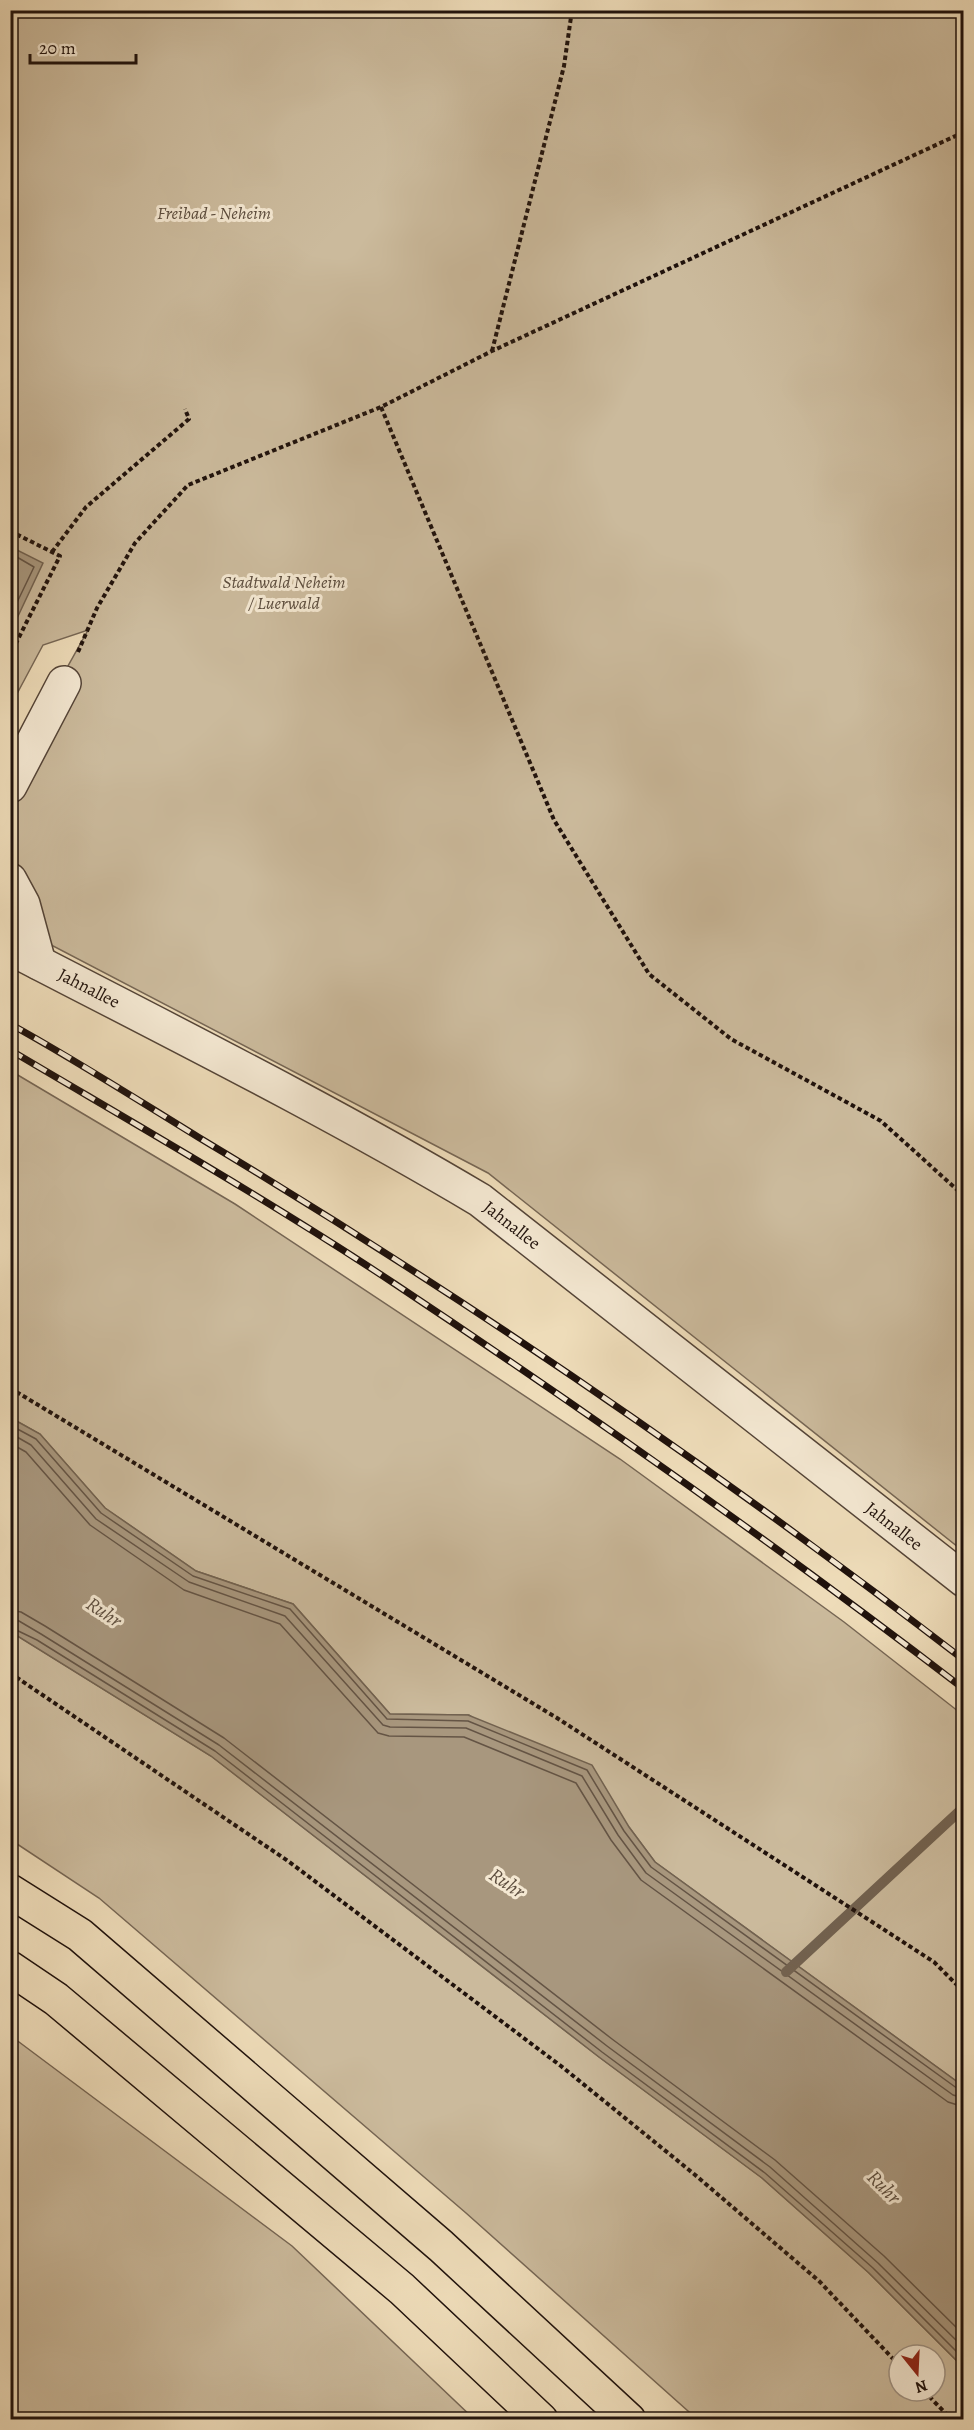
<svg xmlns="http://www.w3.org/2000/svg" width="974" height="2430" font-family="Alegreya,serif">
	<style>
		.green { fill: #cbba9c; stroke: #766654; stroke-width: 1.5; fill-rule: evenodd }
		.water { fill: #a8977e; stroke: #726250; stroke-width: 1.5 }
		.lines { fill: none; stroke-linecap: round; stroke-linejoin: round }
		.shore { stroke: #645445; stroke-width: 1.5 }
		.stream { stroke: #726250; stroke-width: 10 }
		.minor-casing { stroke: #544437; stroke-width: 36 }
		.highway-casing { stroke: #20120c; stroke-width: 36 }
		.path { stroke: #20120c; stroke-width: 4; stroke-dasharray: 4.5 3; stroke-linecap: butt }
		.minor { stroke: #f4e8d2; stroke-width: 33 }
		.highway { stroke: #eedcb9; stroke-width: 33 }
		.rail-casing { stroke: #20120c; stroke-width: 7 }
		.rail { stroke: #f4e8d2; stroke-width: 4.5; stroke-dasharray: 14; stroke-linecap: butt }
		.labels { text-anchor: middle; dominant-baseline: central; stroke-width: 6; stroke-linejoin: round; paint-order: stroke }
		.park-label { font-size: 18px; font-style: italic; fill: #5c4d3e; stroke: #f4e8d2 }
		.street-label { font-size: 18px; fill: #20120c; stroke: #f4e8d2 }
		.water-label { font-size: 20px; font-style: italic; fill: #5d4e3f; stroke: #f4e8d2 }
	</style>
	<rect width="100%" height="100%" fill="#eedcb9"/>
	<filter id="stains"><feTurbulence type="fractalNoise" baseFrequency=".00333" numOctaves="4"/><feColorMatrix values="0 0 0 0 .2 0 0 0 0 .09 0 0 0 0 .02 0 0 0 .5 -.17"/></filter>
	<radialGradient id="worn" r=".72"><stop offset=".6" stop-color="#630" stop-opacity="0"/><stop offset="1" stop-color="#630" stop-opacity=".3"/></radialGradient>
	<g class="green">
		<path d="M10,11H963V1551L488,1173L11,924V768L88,630L43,645L11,705Z"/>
		<path d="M11,1071L235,1204L620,1459L844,1622L963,1715V2086L655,1862L629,1827L469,1715L390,1714L293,1604L196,1571L105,1508L40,1434L11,1418Z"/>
		<path d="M10,1631L211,1756L599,2057L762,2178L868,2272L963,2367V2419H697L466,2213L99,1898L11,1840ZM899,2355H935V2391H899Z"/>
		<path d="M11,2036L292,2246L474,2419H11Z"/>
	</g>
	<g class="water">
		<path d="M11,547L43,563L11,631Z"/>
		<path d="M11,1418L40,1434L105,1508L196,1571L293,1604L390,1714L468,1715L592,1765L629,1827L655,1862L963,2086V2367L869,2273L762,2178L599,2057L211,1756L11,1632Z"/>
	</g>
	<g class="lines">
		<g class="shore">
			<path d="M10,553L34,567L10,617"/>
			<path d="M10,1425L36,1439L101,1513L193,1576L290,1609L387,1719L468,1721L587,1770L624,1831L651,1867L958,2089L964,2090"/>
			<path d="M10,1433L31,1445L96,1519L189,1582L285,1616L383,1725L390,1727L466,1728L582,1776L618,1835L646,1873L953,2095L964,2098"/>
			<path d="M10,1443L26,1452L90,1525L184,1590L280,1624L378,1733L389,1736L464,1737L576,1783L611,1840L641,1880L948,2102L964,2107"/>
			<path d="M10,1610L21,1612L45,1626L224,1738L612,2039L775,2160L884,2256L964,2335"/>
			<path d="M10,1619L19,1621L41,1634L219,1745L607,2046L770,2167L878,2263L964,2348"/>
			<path d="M10,1627L37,1640L215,1751L602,2052L765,2173L873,2268L964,2359"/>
		</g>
		<path class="stream" d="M786,1972L964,1807"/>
		<defs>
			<g id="minor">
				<path d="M10,786L64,683"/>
				<path d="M10,880L23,904L39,963"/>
				<path d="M10,948C168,1030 327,1109 480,1200L964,1580"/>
			</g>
			<g id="highway">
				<path d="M10,1891L80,1935L441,2246L629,2420"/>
				<path d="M10,1968L56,1999L402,2289L541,2420"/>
			</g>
		</defs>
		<use href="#minor" class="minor-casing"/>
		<use href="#highway" class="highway-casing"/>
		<g class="path">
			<path d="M492,351L564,66L572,10"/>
			<path d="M381,407L554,820L649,974L731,1039L881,1121L964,1196"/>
			<path d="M10,531L60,556L10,655"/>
			<path d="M52,552L86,507L189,419L185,409"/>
			<path d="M78,652L97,608L135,543L188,485L381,407L492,351L964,132"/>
			<path d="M10,1388L557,1718L934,1962L964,1992"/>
			<path d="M10,1673L288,1861L561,2066L694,2174L819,2281L899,2365"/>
			<path d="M924,2391L952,2420"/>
		</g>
		<use href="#minor" class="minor"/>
		<use href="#highway" class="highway"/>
		<defs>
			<g id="rail">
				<path d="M10,1024C74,1059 136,1099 198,1137C463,1296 719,1471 964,1660"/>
				<path d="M10,1050C140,1127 270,1201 395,1284C589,1413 779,1547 964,1689"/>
			</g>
		</defs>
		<use href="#rail" class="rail-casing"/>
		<use href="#rail" class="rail"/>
	</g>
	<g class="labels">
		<g class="park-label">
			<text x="214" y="213">Freibad - Neheim</text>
			<text x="284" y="582">Stadtwald Neheim<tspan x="284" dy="21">/ Luerwald</tspan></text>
		</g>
		<g class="street-label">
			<text transform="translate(89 988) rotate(27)">Jahnallee</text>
			<text transform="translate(512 1225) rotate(38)">Jahnallee</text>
			<text transform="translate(894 1526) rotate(38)">Jahnallee</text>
		</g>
		<g class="water-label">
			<text transform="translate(104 1612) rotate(34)">Ruhr</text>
			<text transform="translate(507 1883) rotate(34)">Ruhr</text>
			<text transform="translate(884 2187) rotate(45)">Ruhr</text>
		</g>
	</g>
	<rect width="974" height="2430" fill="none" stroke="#eedcb9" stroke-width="36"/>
	<rect x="12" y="12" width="950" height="2406" fill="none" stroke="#20120c" stroke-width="3"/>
	<rect x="18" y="18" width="938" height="2394" fill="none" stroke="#20120c" stroke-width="1.5"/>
	<g transform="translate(917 2373) rotate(162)"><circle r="28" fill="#f4e8d2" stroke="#9f9283" stroke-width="1.5"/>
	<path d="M0-4.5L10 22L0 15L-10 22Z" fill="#8f2418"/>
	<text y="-9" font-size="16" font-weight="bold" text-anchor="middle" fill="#20120c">N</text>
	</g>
	<path d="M30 54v9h106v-9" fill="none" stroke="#20120c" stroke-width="3"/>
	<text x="39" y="54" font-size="18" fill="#20120c" stroke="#f4e8d2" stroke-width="4.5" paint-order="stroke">20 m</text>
	<rect width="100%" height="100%" filter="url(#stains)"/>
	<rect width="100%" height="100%" fill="url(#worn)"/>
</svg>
